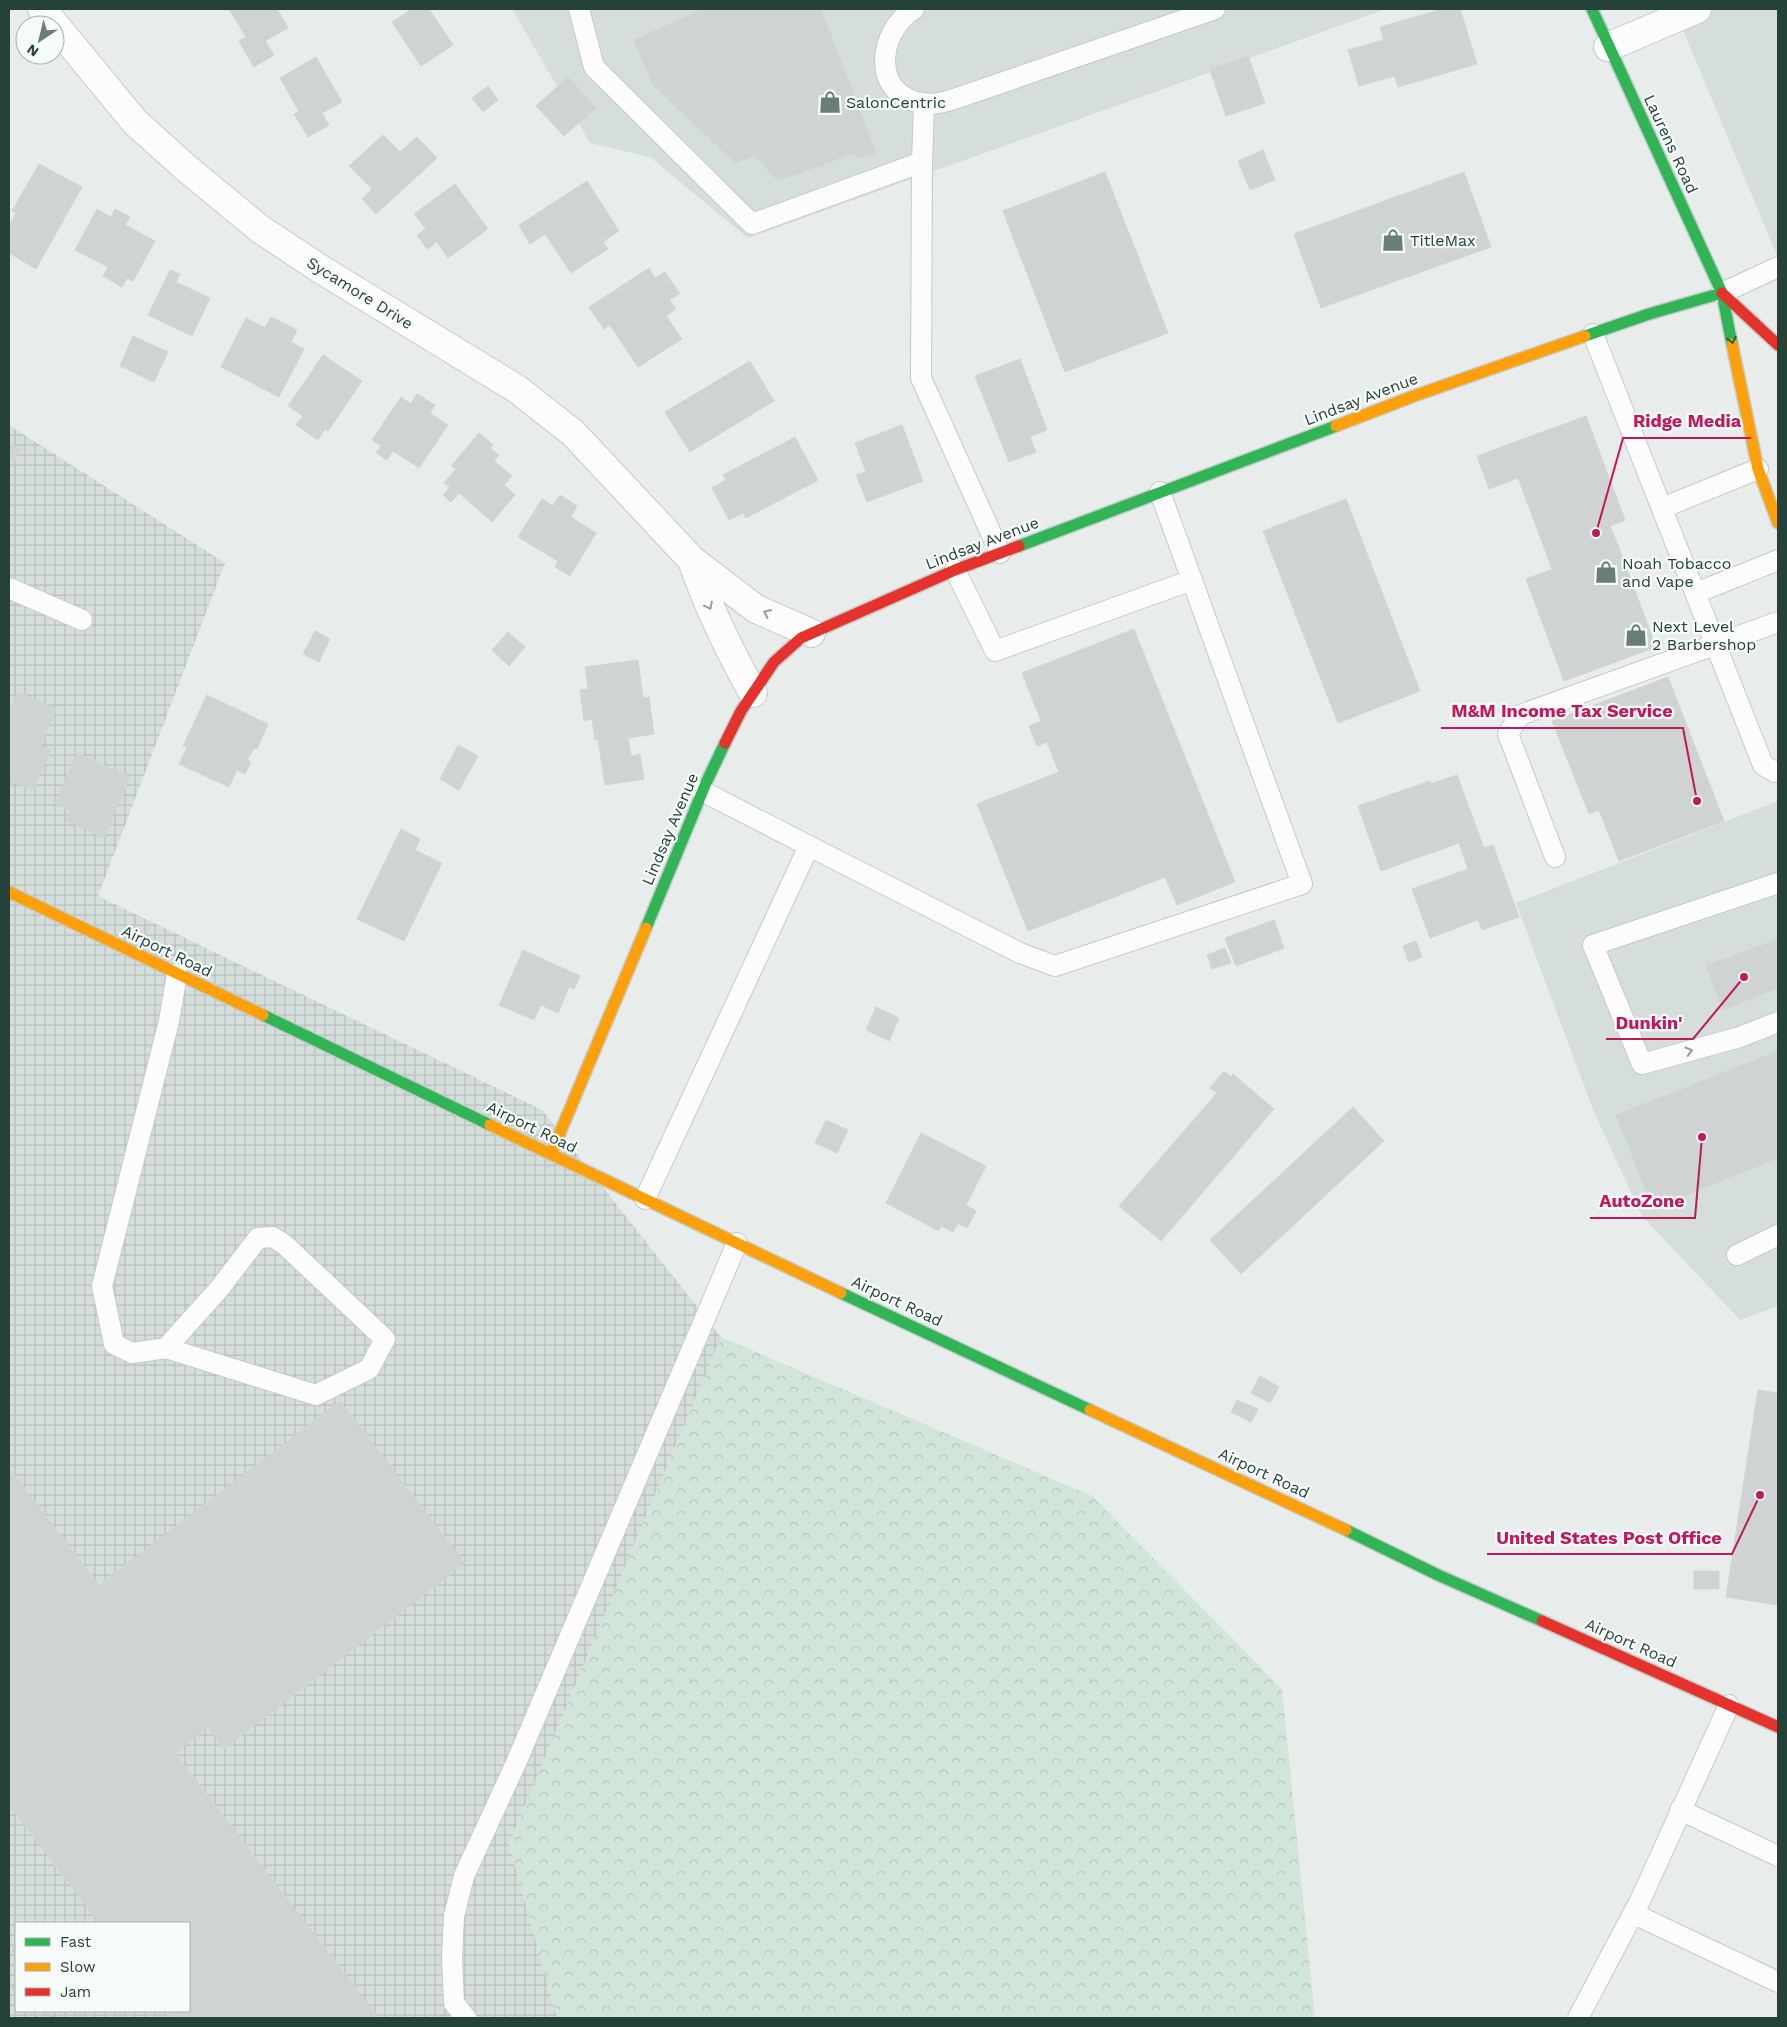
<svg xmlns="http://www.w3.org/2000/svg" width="1787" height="2027" font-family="'Work Sans',sans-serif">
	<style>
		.built { fill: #d6dedb }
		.industrial { fill: url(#industrial-grid); fill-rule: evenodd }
		.forest { fill: url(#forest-crowns) }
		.building { fill: #cfd4d2; stroke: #d1d6d4 }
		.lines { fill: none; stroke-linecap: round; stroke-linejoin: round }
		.lane-casing { stroke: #c5cac8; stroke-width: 22 }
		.street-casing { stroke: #c5cac8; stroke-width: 30 }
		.fast-casing { stroke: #c3cbc8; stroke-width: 14 }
		.slow-casing { stroke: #c3cbc8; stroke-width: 14 }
		.jam-casing { stroke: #c3cbc8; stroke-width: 14 }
		.path { stroke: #c3ccca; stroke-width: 3; stroke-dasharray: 2.5 4; stroke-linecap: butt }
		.lane { stroke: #fcfcfc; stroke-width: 20 }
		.street { stroke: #fcfcfc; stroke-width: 28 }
		.fast { stroke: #30b455; stroke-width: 11 }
		.slow { stroke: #ff9f0a; stroke-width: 11 }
		.jam { stroke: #e5322d; stroke-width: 11 }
		.oneway { stroke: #286442 }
		.oneway2 { stroke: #909f9b }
		.labels { text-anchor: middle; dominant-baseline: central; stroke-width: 4.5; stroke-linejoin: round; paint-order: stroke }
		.poi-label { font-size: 16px; fill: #24423a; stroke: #f7fbf9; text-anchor: start }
		.street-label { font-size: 16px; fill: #24423a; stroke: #f7fbf9 }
		.leader { fill: none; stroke: #c2185b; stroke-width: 2 }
		.callout-dot { fill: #c2185b; stroke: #f7fbf9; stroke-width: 2 }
		.callout-label { font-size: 18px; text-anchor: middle; font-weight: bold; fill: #c2185b; stroke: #f7fbf9; stroke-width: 4.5; stroke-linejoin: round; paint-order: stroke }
	</style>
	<defs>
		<pattern id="industrial-grid" width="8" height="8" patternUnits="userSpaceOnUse" patternTransform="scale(1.25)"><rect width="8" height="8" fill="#d6dedb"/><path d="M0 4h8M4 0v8" fill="none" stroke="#b8c0bd"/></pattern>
		<pattern id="forest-crowns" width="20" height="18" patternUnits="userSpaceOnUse" patternTransform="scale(1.25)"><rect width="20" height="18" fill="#d1e6d8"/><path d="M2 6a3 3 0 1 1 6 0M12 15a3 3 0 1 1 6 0" fill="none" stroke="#b3c6ba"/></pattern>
	</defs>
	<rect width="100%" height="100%" fill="#e8edeb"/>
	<g class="built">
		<path d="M512,9H1386L748,238L650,157L590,143Z"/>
		<path d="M1673,9H1778V258L1681,25Z"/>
		<path d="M1778,801V1306L1740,1320L1642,1216L1593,1110L1516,903Z"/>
	</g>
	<path class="industrial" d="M9,425L225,563L98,896L542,1110L721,1337L509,1844L557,2018H9ZM16,1923H189V2011H16Z"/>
	<path class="forest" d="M721,1337L1092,1496L1282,1689L1315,2018H557L509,1844Z"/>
	<g class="building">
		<path d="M229,9H277L288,28L265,41L274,55L254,67L239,41L246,37Z"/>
		<path d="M412,9H429L453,45L421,66L392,22Z"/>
		<path d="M704,9H821L876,153L857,158L854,153L778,181L754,155L735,163L652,84L634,40Z"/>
		<path d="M1443,9H1460L1477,64L1398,87L1395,76L1359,86L1348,50L1384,40L1380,27Z"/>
		<path d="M1248,56L1265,103L1226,116L1210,70Z"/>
		<path d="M316,57L342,102L322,113L329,125L308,137L294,114L299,111L280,78Z"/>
		<path d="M568,77L596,108L564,136L536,106Z"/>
		<path d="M488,86L498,100L483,112L472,98Z"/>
		<path d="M383,135L400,152L417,137L437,158L376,214L362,199L372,189L349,166Z"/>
		<path d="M1263,150L1275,180L1250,190L1238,161Z"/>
		<path d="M39,164L82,187L36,269L9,253V227L16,213L12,211Z"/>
		<path d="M1105,172L1168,333L1065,372L1003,211Z"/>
		<path d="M1464,172L1491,247L1321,308L1294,234Z"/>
		<path d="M587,181L619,231L603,242L608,249L571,273L545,234L530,244L519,225Z"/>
		<path d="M455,184L488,229L448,258L437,242L427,249L417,235L426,229L414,214Z"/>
		<path d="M97,209L111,217L115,209L130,217L125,225L155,241L133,281L127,278L122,287L103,276L108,267L75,250Z"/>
		<path d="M649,268L655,278L665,272L680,294L669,300L676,309L666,316L682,339L638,367L610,325L604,329L589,307Z"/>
		<path d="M170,270L180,274L176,282L210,298L192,336L148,315Z"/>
		<path d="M271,317L297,330L291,342L304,349L279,397L221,367L246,318L265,328Z"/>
		<path d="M133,336L168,352L154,382L120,366Z"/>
		<path d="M323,355L362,381L328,431L325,429L318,440L296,425L303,416L288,406Z"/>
		<path d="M1020,359L1047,430L1030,437L1036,452L1009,462L975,376Z"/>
		<path d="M750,361L774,401L690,452L665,412Z"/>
		<path d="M417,394L435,405L430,413L448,425L419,468L393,451L387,460L376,453L381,446L372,440L401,397L411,404Z"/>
		<path d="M1586,416L1625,520L1610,526L1618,545L1552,569L1518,478L1489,489L1477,456Z"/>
		<path d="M902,425L923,481L867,502L856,475L866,472L855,443Z"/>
		<path d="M479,433L493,445L490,448L499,455L494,461L512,476L504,485L515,495L492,522L459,493L451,502L443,495L450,487L444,483L456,469L451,466Z"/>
		<path d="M795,437L818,480L746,518L743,513L729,520L712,488L726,480L723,475Z"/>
		<path d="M9,443L21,449L14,462L9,459Z"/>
		<path d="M560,495L577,506L571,517L596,533L570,576L555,567L558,561L518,537L542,499L553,506Z"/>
		<path d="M1346,499L1420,691L1338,723L1263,531Z"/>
		<path d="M1618,545L1656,647L1564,681L1526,579Z"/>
		<path d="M1134,629L1235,882L1177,905L1165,877L1028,931L977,804L1059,772L1047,742L1037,746L1029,726L1041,721L1022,673Z"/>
		<path d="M315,631L330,639L319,662L303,654Z"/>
		<path d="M508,632L525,647L509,666L492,650Z"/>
		<path d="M638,660L643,698L649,697L654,734L628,738L631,756L640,754L644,779L605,785L598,740H595L592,719L584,721L580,690L588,689L585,667Z"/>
		<path d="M1668,677L1724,821L1619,861L1599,810L1589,814L1552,721Z"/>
		<path d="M18,692L57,709L40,746L51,750L33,790L13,781L9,789V712Z"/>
		<path d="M207,695L268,724L257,749L254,748L247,760L251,762L245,774L237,770L229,787L179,764L187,747L183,746Z"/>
		<path d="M458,745L478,756L459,790L440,779Z"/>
		<path d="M77,753L130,777L104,838L66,820L70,810L55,804Z"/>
		<path d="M1457,775L1484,848L1493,845L1519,917L1482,930L1478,920L1430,938L1412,889L1468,869L1459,843L1381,871L1358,806L1430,781L1431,784Z"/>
		<path d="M401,829L420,839L415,850L442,863L404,941L357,919Z"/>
		<path d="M1274,920L1284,948L1236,966L1225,938Z"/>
		<path d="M1778,939V988L1723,1010L1706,966Z"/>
		<path d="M1416,941L1422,957L1409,962L1403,946Z"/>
		<path d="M1225,948L1231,963L1212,969L1207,955Z"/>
		<path d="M523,950L580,976L574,989L569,987L558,1013L541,1005L534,1020L499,1005Z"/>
		<path d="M876,1007L899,1018L889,1041L866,1030Z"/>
		<path d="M1778,1051V1158L1653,1208L1616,1115Z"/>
		<path d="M1224,1071L1231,1077L1233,1074L1274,1109L1161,1241L1119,1206L1217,1093L1210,1088Z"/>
		<path d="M1353,1107L1384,1141L1241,1274L1210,1240Z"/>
		<path d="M826,1120L848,1130L837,1153L815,1143Z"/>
		<path d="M921,1133L986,1166L966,1205L976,1211L967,1228L958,1223L953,1232L941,1226L939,1231L886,1203Z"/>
		<path d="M1260,1376L1279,1387L1270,1403L1251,1393Z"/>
		<path d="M1758,1390L1778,1393V1605L1726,1597Z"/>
		<path d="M1237,1400L1258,1409L1251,1422L1231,1412Z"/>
		<path d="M340,1401L465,1563L224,1749L208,1727L175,1753L379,2018H172L167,2011H189V1923H99L9,1805V1468L99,1585Z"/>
		<rect x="1694" y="1571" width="25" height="18"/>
	</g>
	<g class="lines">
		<defs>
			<g id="lane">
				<path d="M579,9L594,67L752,224L922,162"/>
				<path d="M914,9C877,32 871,96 923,103C939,106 956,98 972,93L1215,9"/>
				<path d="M924,104L922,162L921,378L1000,553"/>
				<path d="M1722,293L1778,267"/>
				<path d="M1593,334L1763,765L1775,772L1778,771"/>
				<path d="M1662,508L1758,469"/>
				<path d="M955,570L995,651L1192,580"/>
				<path d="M9,588L82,620"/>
				<path d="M1696,593L1778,560"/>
				<path d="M702,791L809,846"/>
				<path d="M1555,857L1508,734L1520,715L1778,622"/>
				<path d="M1778,883L1593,945L1642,1064L1740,1037L1778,1022"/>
				<path d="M645,1199L809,846L1020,953L1055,966L1302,884L1160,492"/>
				<path d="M1737,1255L1778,1235"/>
				<path d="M166,1348L316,1395L369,1369L385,1339L285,1245L273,1237L258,1238L219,1289L166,1348L132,1353L114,1344L102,1286L169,1021L177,974"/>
				<path d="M1729,1705L1634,1914L1778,1982"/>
				<path d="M1680,1810L1778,1856"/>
				<path d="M466,2018L454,2003L452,1958L454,1916L464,1876L516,1763L737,1243"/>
				<path d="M1578,2018L1636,1908"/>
			</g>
			<g id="street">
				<path d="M42,9L135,122L185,167L260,229L322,270L517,389L573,433L692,560L756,609L811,633"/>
				<path d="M1608,47L1697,9"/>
				<path d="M692,560C708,607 729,650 753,693"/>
			</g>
			<g id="fast">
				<path d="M1592,9L1722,293L1732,344"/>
				<path d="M1585,336L1649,314L1722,293"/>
				<path d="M1019,546L1336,426"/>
				<path d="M646,928L706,783L725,743"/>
				<path d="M263,1015L490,1125"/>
				<path d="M841,1293L1090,1410"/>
				<path d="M1346,1530L1438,1575L1542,1621"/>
			</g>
			<g id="slow">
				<path d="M1732,344L1758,469L1778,523"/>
				<path d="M1336,426L1414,396L1585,336"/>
				<path d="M9,892L263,1015"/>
				<path d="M490,1125L841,1293"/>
				<path d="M551,1154L646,928"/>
				<path d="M1090,1410L1346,1530"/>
			</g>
			<g id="jam">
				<path d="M1722,293L1778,345"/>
				<path d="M725,743L741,711L774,662L801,638L955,570L1019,546"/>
				<path d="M1542,1621L1778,1727"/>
			</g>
		</defs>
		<use href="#lane" class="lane-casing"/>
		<use href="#street" class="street-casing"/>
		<use href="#fast" class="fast-casing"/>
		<use href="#slow" class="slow-casing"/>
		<use href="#jam" class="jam-casing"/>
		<g class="path">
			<path d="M9,1945L16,1955"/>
			<path d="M9,1959L16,1969"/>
			<path d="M9,1981L16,1992"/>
			<path d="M31,2011L37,2018"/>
			<path d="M47,2011L53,2018"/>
			<path d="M59,2011L65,2018"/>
		</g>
		<use href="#lane" class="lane"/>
		<use href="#street" class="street"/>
		<use href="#fast" class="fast"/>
		<use href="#slow" class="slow"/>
		<use href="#jam" class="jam"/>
	</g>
	<defs><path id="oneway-chevron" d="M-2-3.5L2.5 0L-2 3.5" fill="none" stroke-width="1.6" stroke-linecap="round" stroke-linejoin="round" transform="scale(1.25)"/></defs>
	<use class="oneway" href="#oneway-chevron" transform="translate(1732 340) rotate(78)"/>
	<g class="oneway2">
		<use href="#oneway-chevron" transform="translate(709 606) rotate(64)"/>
		<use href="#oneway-chevron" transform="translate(767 613) rotate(-156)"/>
		<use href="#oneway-chevron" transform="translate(1689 1051) rotate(-16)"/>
	</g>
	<defs>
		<symbol id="shop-bare" viewBox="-9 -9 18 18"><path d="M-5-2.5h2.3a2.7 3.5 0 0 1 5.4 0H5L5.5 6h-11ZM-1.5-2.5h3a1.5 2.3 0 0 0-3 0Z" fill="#697e78" stroke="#f7fbf9" stroke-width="2.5" paint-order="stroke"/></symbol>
	</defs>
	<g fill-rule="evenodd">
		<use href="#shop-bare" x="814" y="86" width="32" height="32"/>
		<use href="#shop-bare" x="1377" y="224" width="32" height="32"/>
		<use href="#shop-bare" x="1590" y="556" width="32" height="32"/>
		<use href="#shop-bare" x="1620" y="619" width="32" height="32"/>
	</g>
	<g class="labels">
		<g class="poi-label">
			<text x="846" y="102">SalonCentric</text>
			<text x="1410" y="240">TitleMax</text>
			<text x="1622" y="563">Noah Tobacco<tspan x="1622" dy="18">and Vape</tspan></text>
			<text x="1652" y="626">Next Level<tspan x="1652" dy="18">2 Barbershop</tspan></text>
		</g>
		<g class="street-label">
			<text transform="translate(1671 144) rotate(65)">Laurens Road</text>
			<text transform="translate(360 293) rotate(32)">Sycamore Drive</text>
			<text transform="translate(1361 399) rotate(-21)">Lindsay Avenue</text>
			<text transform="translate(982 543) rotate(-21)">Lindsay Avenue</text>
			<text transform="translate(670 829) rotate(-67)">Lindsay Avenue</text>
			<text transform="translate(167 951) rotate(26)">Airport Road</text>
			<text transform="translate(532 1127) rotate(26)">Airport Road</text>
			<text transform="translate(897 1301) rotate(25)">Airport Road</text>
			<text transform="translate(1264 1473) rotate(25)">Airport Road</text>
			<text transform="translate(1631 1643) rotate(24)">Airport Road</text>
		</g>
	</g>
	<path class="leader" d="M1596 533L1623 438H1751M1697 801L1683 728H1441M1744 977L1693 1039H1606M1702 1137L1695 1218H1590M1760 1495L1732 1554H1487"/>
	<g class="callout-dot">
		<circle cx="1596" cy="533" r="5"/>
		<circle cx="1697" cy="801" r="5"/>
		<circle cx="1744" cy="977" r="5"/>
		<circle cx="1702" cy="1137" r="5"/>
		<circle cx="1760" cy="1495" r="5"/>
	</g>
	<g class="callout-label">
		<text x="1687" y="427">Ridge Media</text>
		<text x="1562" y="717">M&amp;M Income Tax Service</text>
		<text x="1649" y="1029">Dunkin'</text>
		<text x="1642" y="1207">AutoZone</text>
		<text x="1609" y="1544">United States Post Office</text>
	</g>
	<rect width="1787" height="2027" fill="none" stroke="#24423a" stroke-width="20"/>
	<rect x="15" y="1922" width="175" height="90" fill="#f7fbf9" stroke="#a3b1ad"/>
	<rect x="25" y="1938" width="25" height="8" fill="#30b455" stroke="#a3b1ad"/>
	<text x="60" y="1947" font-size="15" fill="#24423a">Fast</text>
	<rect x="25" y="1963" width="25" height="8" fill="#ff9f0a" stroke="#a3b1ad"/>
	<text x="60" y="1972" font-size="15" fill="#24423a">Slow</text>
	<rect x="25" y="1988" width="25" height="8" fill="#e5322d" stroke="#a3b1ad"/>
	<text x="60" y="1997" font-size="15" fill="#24423a">Jam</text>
	<g transform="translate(40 40) rotate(215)"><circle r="24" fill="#f7fbf9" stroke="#a3b1ad"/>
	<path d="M0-4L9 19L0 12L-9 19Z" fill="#697e78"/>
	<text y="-8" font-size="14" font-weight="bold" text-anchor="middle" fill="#24423a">N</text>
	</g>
</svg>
